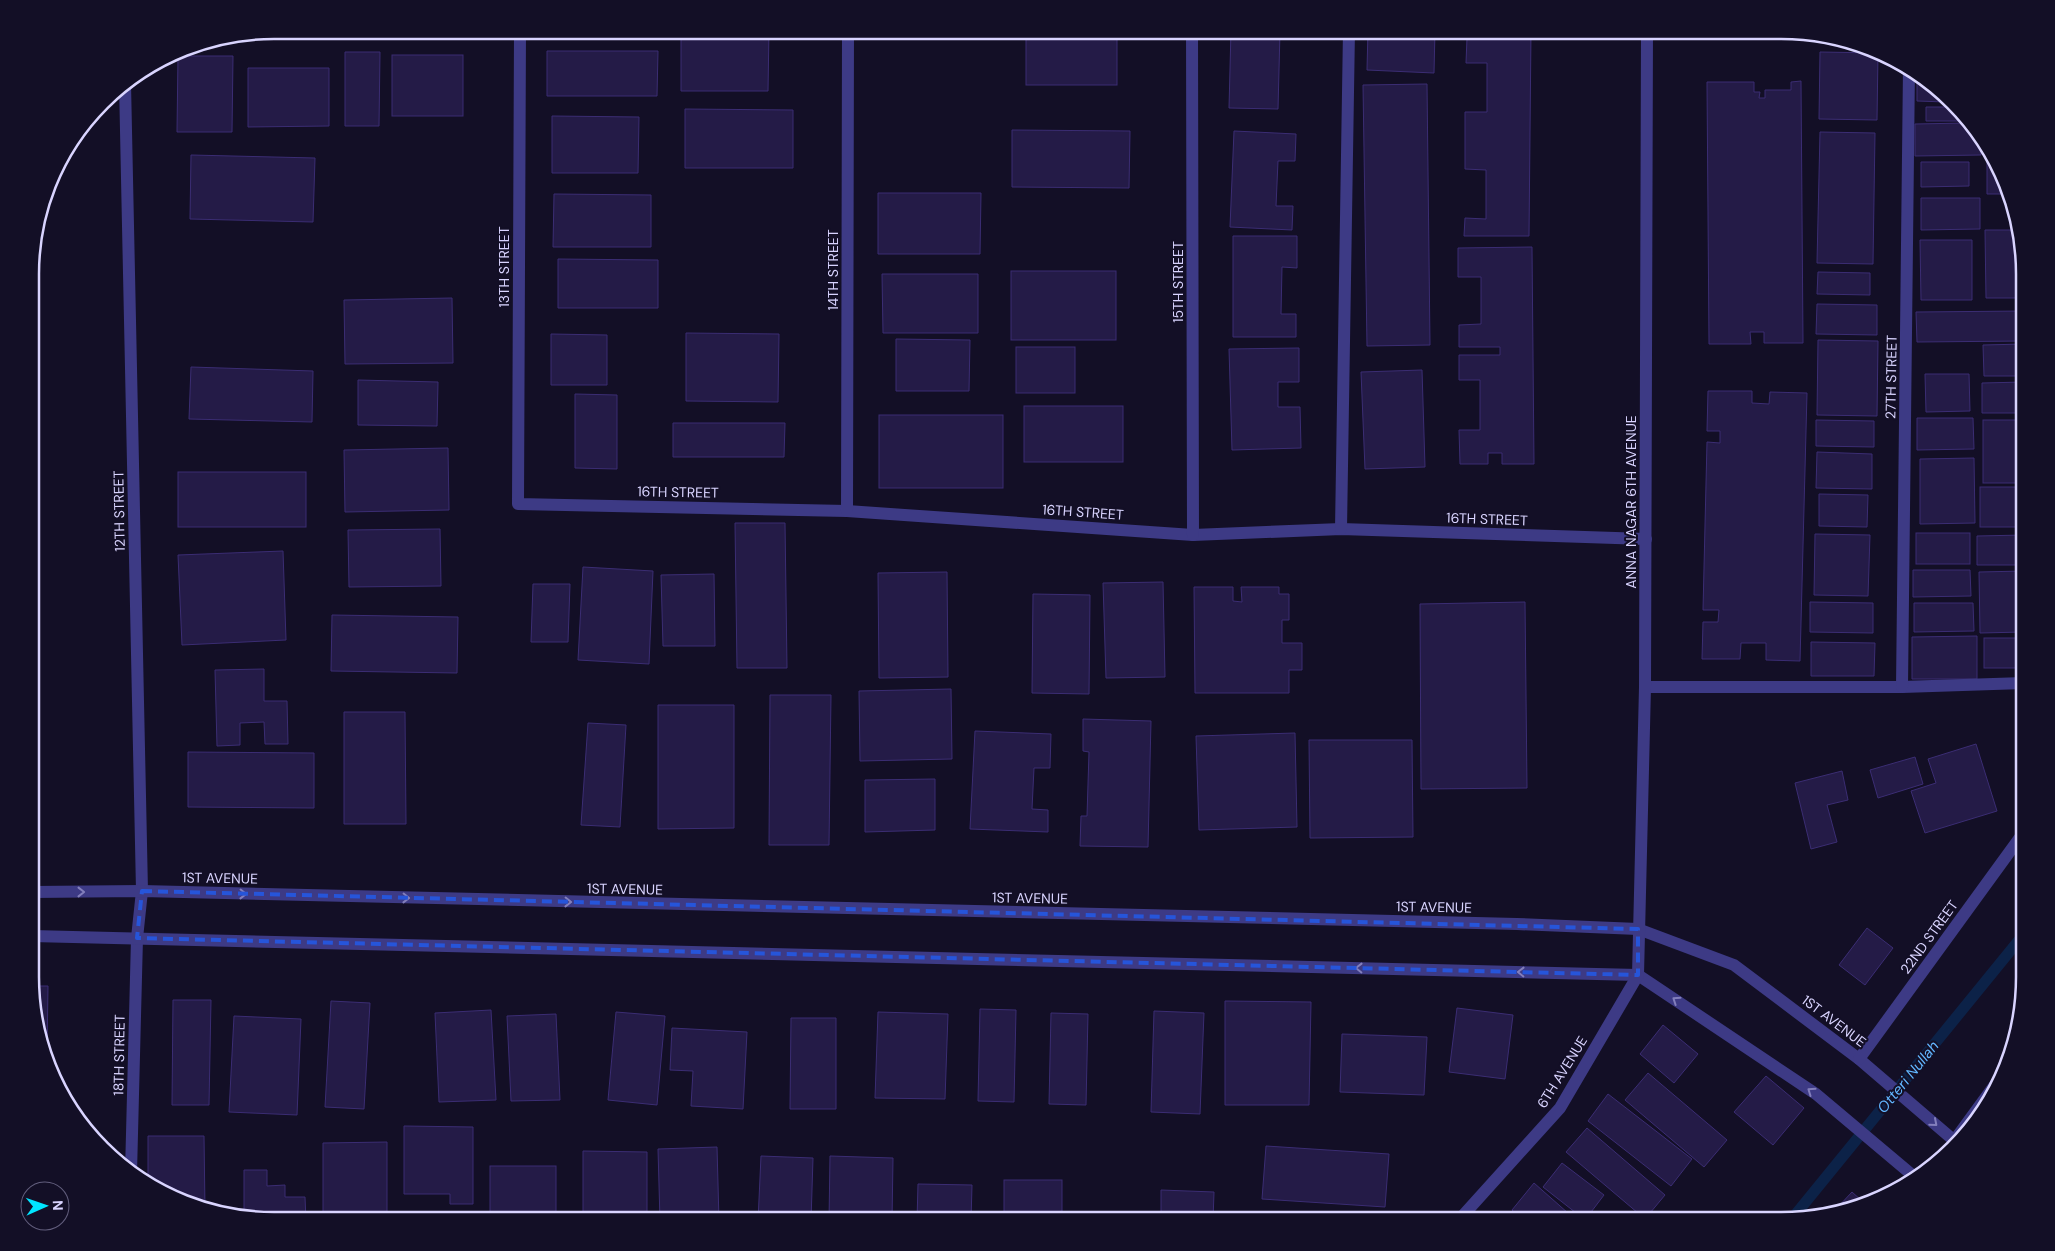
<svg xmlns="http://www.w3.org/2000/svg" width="2055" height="1251" font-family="'DM Sans',sans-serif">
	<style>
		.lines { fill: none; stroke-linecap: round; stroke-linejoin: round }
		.stream { stroke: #0c2248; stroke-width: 11 }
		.building { fill: #241b47; stroke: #3b2d73 }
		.minor { stroke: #3d3a85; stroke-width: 12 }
		.oneway { stroke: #837fbc }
		.marked { fill: none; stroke: #2655da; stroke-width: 4; stroke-dasharray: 10 6; stroke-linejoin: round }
		.labels { text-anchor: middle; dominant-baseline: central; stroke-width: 4; stroke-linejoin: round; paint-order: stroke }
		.street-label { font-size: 14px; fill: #d9d4ff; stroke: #130f26 }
		.water-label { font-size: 15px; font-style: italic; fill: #62b6ff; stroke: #130f26 }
		.rim { fill: none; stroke: #d9d4ff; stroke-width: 2.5 }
	</style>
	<rect width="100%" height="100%" fill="#130f26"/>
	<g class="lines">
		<path class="stream" d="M1791,1220L2024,934"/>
	</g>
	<g class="building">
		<path d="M681,30H769L768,91H681Z"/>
		<path d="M1231,30L1280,31L1278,109L1229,108Z"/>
		<path d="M1368,30H1435L1434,73L1367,70Z"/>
		<path d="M1500,30H1531L1529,236H1464L1465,218L1486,219V170L1465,169V112H1487V63H1466L1467,38H1499Z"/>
		<rect x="1026" y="37" width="91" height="48"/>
		<path d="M547,51H658L657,96H547Z"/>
		<path d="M345,52H380L379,126H345Z"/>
		<path d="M1820,52L1878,53L1877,120L1819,119Z"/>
		<rect x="392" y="55" width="71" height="61"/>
		<path d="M178,56H233L232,132H177Z"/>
		<path d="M248,68H329V126L248,127Z"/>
		<path d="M1917,72L1946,102L1917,101Z"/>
		<path d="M1801,81L1803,343H1764V332H1750L1751,344H1709L1707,82H1754V92H1760L1759,98H1765V90H1791V82Z"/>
		<path d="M1427,84L1430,345L1367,346L1363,85Z"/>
		<path d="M1926,107H1951L1964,121H1926Z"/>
		<path d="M685,109L793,110V168H685Z"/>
		<path d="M552,116L639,117L638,173H552Z"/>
		<path d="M1966,123L1981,140V155L1915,156V124Z"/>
		<path d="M1012,130L1130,131L1129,188L1012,187Z"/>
		<path d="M1234,131L1296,134L1295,161H1278L1276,206H1293L1292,230L1230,227Z"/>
		<path d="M1820,132L1875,133L1873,264L1817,263Z"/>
		<path d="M1985,144L1992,151L1994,154L1985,155Z"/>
		<path d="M191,155L315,158L313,222L190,219Z"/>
		<path d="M1987,160H1996L2012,194H1987Z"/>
		<path d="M1921,162H1969V186L1921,187Z"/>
		<path d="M878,193H981L980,254H878Z"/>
		<path d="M554,194L651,195V247H553Z"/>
		<path d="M1921,198H1980V229L1921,230Z"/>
		<path d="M1985,230H2019L2024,258V298H1986Z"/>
		<path d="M1233,236H1297V268L1282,267L1281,314H1296V337H1233Z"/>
		<path d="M1920,240H1972V300H1921Z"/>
		<path d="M1532,247L1534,464H1502V453H1488V464H1460L1459,430H1480V380H1459V355H1500V347H1459V325L1481,324V277H1458V248Z"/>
		<path d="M32,251H36L37,292H32Z"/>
		<path d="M558,259L658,260V308H558Z"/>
		<rect x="1011" y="271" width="105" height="69"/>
		<path d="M1818,272L1870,273V295L1817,294Z"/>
		<path d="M882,274H978V333H883Z"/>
		<path d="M452,298L453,363L345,364L344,300Z"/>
		<path d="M1817,304L1877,305V335L1816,334Z"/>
		<path d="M2024,311V341L1917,342L1916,312Z"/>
		<path d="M32,332H39L38,377H32Z"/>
		<path d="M686,333L779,334L778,402L686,401Z"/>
		<path d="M551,334L607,335V385H551Z"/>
		<path d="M896,339L970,340L969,391H896Z"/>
		<path d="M1818,340L1878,341L1877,416L1817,415Z"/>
		<path d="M2024,344V376H1984L1983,345Z"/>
		<rect x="1016" y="347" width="59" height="46"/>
		<path d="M1299,348V382H1278V407H1300L1301,448L1232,450L1229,349Z"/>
		<path d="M191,367L313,371L312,422L189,419Z"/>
		<path d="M1422,370L1425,467L1365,469L1361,372Z"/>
		<path d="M1925,374H1969L1970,411L1926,412Z"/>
		<path d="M358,380L438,382L437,426L358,425Z"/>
		<path d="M2024,382V413H1982V383Z"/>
		<path d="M1708,391H1752V403L1769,404L1770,392L1807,393L1800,661L1766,660V643H1741L1740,659H1702L1703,622H1718L1719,610H1703L1707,442L1720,443V431H1707Z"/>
		<path d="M575,394L617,395V469L575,468Z"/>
		<rect x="1024" y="406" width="99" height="56"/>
		<path d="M32,414H37L36,461H32Z"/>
		<rect x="879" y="415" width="124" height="73"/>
		<path d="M1917,418H1973L1974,449L1917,450Z"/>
		<path d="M1816,420L1874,421V447L1816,446Z"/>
		<rect x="1983" y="420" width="41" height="63"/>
		<path d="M673,423H785L784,457H673Z"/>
		<path d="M448,448L449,510L345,512L344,450Z"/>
		<path d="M1817,452L1872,454V489L1816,488Z"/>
		<path d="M1974,458L1975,523L1920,524V459Z"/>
		<rect x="178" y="472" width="128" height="55"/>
		<rect x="1980" y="487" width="44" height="40"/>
		<path d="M1819,494L1868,495L1867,527L1819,526Z"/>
		<rect x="32" y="504" width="7" height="43"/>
		<path d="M735,523H785L787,668H737Z"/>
		<path d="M440,529L441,586L349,587L348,530Z"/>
		<rect x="1916" y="533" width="54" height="31"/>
		<path d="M1815,534L1870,535L1868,596L1814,595Z"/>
		<path d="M2024,535V565H1977V536Z"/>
		<path d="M283,551L286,640L182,645L178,555Z"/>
		<path d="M583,567L653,571L649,664L578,660Z"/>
		<path d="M1913,570H1970L1971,596L1913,597Z"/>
		<path d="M2024,571V632L1980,633L1979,572Z"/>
		<path d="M947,572L948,677L879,678L878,573Z"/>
		<path d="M714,574L715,646H663L661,575Z"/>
		<path d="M1163,582L1165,677L1106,678L1103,583Z"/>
		<path d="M533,584H570L568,642H531Z"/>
		<path d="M1194,587H1233V601L1242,602L1241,587H1279V594H1289V620H1282V643H1302V670H1289V693H1195Z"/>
		<path d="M1033,594L1090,595L1089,694L1032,693Z"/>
		<path d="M1525,602L1527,788L1421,789L1420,604Z"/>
		<path d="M1810,602L1873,603V633L1810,632Z"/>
		<path d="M1914,603H1973L1974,631L1914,632Z"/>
		<path d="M332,615L458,617L457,673L331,671Z"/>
		<path d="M1977,636V679H1912V637Z"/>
		<rect x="1984" y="638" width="40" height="30"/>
		<path d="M1811,642L1875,643L1874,676H1811Z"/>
		<path d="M32,668H34L35,709L32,710Z"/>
		<path d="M264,669V701H287L288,744H265L264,722L240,723V745L217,746L215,670Z"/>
		<path d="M951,689L952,759L860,761L859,691Z"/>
		<path d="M770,695H831L829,845H769Z"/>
		<path d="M658,705H734V828L658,829Z"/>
		<path d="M344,712H405L406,824H344Z"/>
		<path d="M1083,719L1151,721L1148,847L1080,846L1081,816H1087L1089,752L1083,751Z"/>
		<path d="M588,723L626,725L620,827L581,825Z"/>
		<path d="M32,727H34L37,803H32Z"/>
		<path d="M975,731L1051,734L1050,768H1034L1032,809L1048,810V832L970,829Z"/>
		<path d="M1295,733L1297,827L1199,830L1196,736Z"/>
		<path d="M1309,740H1412L1413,837L1310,838Z"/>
		<path d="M1976,744L1997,811L1925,833L1911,791L1936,783L1928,759Z"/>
		<path d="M188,752L314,753V808L188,807Z"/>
		<path d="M1915,757L1923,784L1878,798L1870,770Z"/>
		<path d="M1842,771L1848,800L1827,805L1837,842L1811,849L1795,783Z"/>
		<path d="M935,779V830L865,832V780Z"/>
		<path d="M1867,928L1893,948L1865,985L1839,965Z"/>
		<path d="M32,986H48L47,1054L32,1009Z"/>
		<path d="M173,1000H211L209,1105H172Z"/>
		<path d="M331,1001L370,1003L364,1109L325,1107Z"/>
		<path d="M1225,1001L1311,1002L1309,1105H1225Z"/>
		<path d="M1457,1008L1513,1015L1505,1079L1449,1072Z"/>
		<path d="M980,1009L1016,1010L1014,1102L978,1101Z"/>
		<path d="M491,1010L496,1100L439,1102L435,1013Z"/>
		<path d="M1154,1011L1204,1013L1200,1114L1151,1112Z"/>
		<path d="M616,1012L665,1016L657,1105L608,1100Z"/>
		<path d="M878,1012L948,1014L945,1099L875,1098Z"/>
		<path d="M1051,1013L1088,1014L1086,1105L1049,1104Z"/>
		<path d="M556,1014L560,1100L511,1101L507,1016Z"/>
		<path d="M234,1016L301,1019L297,1115L229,1112Z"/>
		<path d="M791,1018H836V1109H790Z"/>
		<path d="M1663,1025L1698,1054L1674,1083L1640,1054Z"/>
		<path d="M672,1028L747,1032L743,1109L691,1106L693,1071L670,1070Z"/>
		<path d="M1342,1034L1427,1037L1424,1095L1340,1092Z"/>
		<path d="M1648,1073L1727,1140L1704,1167L1625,1100Z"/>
		<path d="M1766,1076L1804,1108L1773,1145L1734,1112Z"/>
		<path d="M1608,1094L1692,1159L1671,1186L1588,1121Z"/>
		<path d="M404,1126L473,1127V1204H450V1194H404Z"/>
		<path d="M1587,1128L1665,1195L1645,1219L1566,1152Z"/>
		<path d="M148,1136H204L205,1210L195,1208L148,1185Z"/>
		<path d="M387,1142V1221H323V1143Z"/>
		<path d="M1266,1146L1389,1154L1385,1207L1262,1199Z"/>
		<path d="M717,1147L719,1221H660L658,1149Z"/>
		<path d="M583,1151L647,1152V1221H583Z"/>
		<path d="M761,1156L813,1158L811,1221H758Z"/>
		<path d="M830,1156L893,1158L892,1221H829Z"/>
		<path d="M1562,1163L1604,1195L1585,1220L1543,1187Z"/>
		<rect x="490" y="1166" width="66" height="55"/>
		<path d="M244,1170H267V1186L285,1185V1197H305L306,1221H273L244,1216Z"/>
		<rect x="1004" y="1180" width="58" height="41"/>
		<path d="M1534,1183L1577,1221H1524L1512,1210Z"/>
		<path d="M918,1184L972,1185L971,1221H917Z"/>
		<path d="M1161,1190L1214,1192L1213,1221H1161Z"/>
		<path d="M1852,1192L1862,1201L1837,1208Z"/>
		<path d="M1270,1215L1328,1220L1270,1221Z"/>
	</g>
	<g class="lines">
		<g class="minor">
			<path d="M520,30L518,504L847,511L1193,535L1341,529L1646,539"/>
			<path d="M1192,30L1193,535"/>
			<path d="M125,83L142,891L137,938L131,1173"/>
			<path d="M847,511L848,30"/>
			<path d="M1341,529L1349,30"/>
			<path d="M1645,687H1902L2024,683"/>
			<path d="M1902,687L1909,67"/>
			<path d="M32,892L142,891L1517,924L1638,929L1734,965L1859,1059L1957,1143"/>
			<path d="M32,936L1638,975L1816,1094L1917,1179"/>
			<path d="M1859,1059L2024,832"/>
			<path d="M1954,1141L2005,1071"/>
			<path d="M1458,1221L1560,1108L1638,975L1645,687L1647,30"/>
		</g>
	</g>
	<defs><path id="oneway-chevron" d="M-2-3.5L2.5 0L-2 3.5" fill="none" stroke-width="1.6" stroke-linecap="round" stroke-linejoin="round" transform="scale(1.25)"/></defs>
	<g class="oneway">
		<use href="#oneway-chevron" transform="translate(81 892)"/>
		<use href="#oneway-chevron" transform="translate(243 894) rotate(1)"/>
		<use href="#oneway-chevron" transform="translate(406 898) rotate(1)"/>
		<use href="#oneway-chevron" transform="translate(568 902) rotate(1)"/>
		<use href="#oneway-chevron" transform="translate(1359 968) rotate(-179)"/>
		<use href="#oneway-chevron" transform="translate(1521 972) rotate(-179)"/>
		<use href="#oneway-chevron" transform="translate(1676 1000) rotate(-146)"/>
		<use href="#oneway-chevron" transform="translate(1811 1091) rotate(-145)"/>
		<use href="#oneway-chevron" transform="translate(1934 1123) rotate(41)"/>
	</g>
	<path class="marked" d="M142,891L1638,929V975L137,938Z"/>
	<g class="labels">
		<g class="street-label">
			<text transform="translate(504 267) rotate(-90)">13TH STREET</text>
			<text transform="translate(833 270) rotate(-90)">14TH STREET</text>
			<text transform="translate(1178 282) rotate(-90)">15TH STREET</text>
			<text transform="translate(1891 377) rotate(-89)">27TH STREET</text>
			<text transform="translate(678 492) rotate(1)">16TH STREET</text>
			<text transform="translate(1631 502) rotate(-90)">ANNA NAGAR 6TH AVENUE</text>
			<text transform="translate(119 511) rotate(-91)">12TH STREET</text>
			<text transform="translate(1083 512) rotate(4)">16TH STREET</text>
			<text transform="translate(1487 519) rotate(2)">16TH STREET</text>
			<text transform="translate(220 878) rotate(1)">1ST AVENUE</text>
			<text transform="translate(625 889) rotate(1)">1ST AVENUE</text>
			<text transform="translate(1030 898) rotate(1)">1ST AVENUE</text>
			<text transform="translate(1434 907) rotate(1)">1ST AVENUE</text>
			<text transform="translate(1929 937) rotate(-54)">22ND STREET</text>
			<text transform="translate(1834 1021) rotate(37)">1ST AVENUE</text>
			<text transform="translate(119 1055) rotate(-89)">18TH STREET</text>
			<text transform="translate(1562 1072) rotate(-58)">6TH AVENUE</text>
		</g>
		<g class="water-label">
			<text transform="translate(1908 1077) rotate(-51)">Otteri Nullah</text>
		</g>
	</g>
	<path d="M0 0H2055V1251H0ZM274 39H1781A235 235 0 0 1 2016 274V977A235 235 0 0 1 1781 1212H274A235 235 0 0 1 39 977V274A235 235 0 0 1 274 39Z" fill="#130f26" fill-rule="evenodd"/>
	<path class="rim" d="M274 39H1781A235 235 0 0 1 2016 274V977A235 235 0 0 1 1781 1212H274A235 235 0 0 1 39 977V274A235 235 0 0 1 274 39Z"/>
	<g transform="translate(45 1206) rotate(88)"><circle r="24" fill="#130f26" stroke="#625e7d"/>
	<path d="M0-4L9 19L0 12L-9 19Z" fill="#00e5ff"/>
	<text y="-8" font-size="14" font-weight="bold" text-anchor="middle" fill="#d9d4ff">N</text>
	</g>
</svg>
